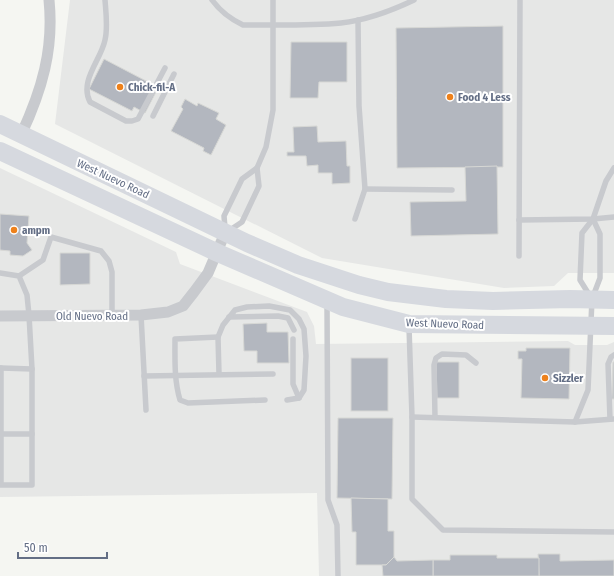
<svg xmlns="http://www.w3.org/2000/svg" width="614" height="576" font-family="'Fira Sans Condensed',sans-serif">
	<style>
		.built { fill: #e6e7e6 }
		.building { fill: #b3b7bf; stroke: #d7d8d5 }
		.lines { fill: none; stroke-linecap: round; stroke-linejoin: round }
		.lane { stroke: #c8cace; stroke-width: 5.5 }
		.street { stroke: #c8cace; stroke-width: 11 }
		.primary { stroke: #d6d9df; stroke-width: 18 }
		.poi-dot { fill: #ee811b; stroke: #fff; stroke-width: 1.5 }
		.labels { text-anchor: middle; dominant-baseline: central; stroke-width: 4; stroke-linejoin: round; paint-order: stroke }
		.poi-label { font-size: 11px; font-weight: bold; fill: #636e85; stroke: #fff; text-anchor: start }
		.street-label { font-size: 11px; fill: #636e85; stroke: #fff }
	</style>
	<rect width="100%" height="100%" fill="#f5f6f2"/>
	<g class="built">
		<path d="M70,0H614V273H568L554,286L504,288L322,258L55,124Z"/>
		<path d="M0,168L176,252L180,264L307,312L314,326L316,344L568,341L575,345H607L614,342V576H319L317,493L0,497Z"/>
	</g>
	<g class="building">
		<path d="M503,26V167L397,168L396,28Z"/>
		<path d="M291,42H347V82H319L318,98H290Z"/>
		<path d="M104,59L148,82L146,85L157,90L145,113L134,107L132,111L89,89Z"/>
		<path d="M185,99L197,106L198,103L219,113L216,119L226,125L211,155L203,151L204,148L171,131L183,109L181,107Z"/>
		<path d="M317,126L318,142L346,141L347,166H350V183L332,184V173H318V165L307,166L306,156H287V152H294L293,127Z"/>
		<path d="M497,166L498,234L411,236L410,202L466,201L465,167Z"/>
		<path d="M0,214L29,216L27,243L32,250L23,256L10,255V251L0,250Z"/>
		<path d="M60,253H90V284L60,285Z"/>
		<path d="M267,323V332H288L289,363H257V351H244L243,324Z"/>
		<path d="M526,348H570L569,399L521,398L522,359H518V351H526Z"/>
		<rect x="351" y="358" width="37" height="53"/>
		<path d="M436,362H459V398H437Z"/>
		<path d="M613,362H614V399H612Z"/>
		<path d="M338,418H393L392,499L337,498Z"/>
		<path d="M351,498L388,499V531H394V557L386,565H356V532H352Z"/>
		<path d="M538,554H560V561L614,560V576H539Z"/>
		<path d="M450,555H497V558H539V576H433V560H450Z"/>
		<path d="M394,557L397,561L433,560V576H383L382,565H386Z"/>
	</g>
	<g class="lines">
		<g class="lane">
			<path d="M105,0C106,13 108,28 105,40C101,60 79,81 90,102L126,121H132L138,119L165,68"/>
			<path d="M212,0C220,11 230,19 243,25C275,25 309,26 341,23C367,20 391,11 414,0"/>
			<path d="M153,116L174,74"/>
			<path d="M365,189L452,190"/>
			<path d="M355,219L365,189L359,106L358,20"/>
			<path d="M519,220L593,219L614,217"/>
			<path d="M225,228L224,216L242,179L257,168"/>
			<path d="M230,230L242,222L259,186L257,168L266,147L273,110V0"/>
			<path d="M519,256L520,0"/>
			<path d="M0,273L19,276L27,295L29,315L32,369V485H1V368H0"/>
			<path d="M19,276L43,260L51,237L101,251L109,261L112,272V316"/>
			<path d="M590,296L580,280L582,233L593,219L606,181L614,168"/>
			<path d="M327,302L328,500L337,525L338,576"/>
			<path d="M141,315L146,410"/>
			<path d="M229,317L278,316L288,318L294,330"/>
			<path d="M409,327L412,417V499L443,530L614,532"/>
			<path d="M218,337L175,339C175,359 174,380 180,400L188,403L265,400"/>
			<path d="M293,339V384L299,398"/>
			<path d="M1,368L32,369"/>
			<path d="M219,374L218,337L223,325L235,310L247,307L269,306L290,310L299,319L304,329L306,356L304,390L299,398L287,400"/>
			<path d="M144,376L273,374"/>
			<path d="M412,417L575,422L614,419"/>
			<path d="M435,417L434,365L436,358L442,354L466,355L476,363"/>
			<path d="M610,419L608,364L611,357L614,355"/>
			<path d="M575,422L588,390L592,299L600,278V234L593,219"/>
			<path d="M0,434H32"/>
		</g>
		<g class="street">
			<path d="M21,135C42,90 54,49 49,0"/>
			<path d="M0,316L141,315L168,312L183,306L194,292L208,273L225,233"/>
		</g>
		<g class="primary">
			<path d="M0,124L247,243L298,265L359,285L388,292L446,299L493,301L570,299L614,300"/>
			<path d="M0,151L218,253L343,307L409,324L614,326"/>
		</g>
	</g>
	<g class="poi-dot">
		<circle cx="120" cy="87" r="4"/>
		<circle cx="450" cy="97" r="4"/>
		<circle cx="14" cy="230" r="4"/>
		<circle cx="545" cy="378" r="4"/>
	</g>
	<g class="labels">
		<g class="poi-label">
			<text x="128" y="87">Chick-fil-A</text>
			<text x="458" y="97">Food 4 Less</text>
			<text x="22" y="230">ampm</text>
			<text x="553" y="378">Sizzler</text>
		</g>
		<g class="street-label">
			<text transform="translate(113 179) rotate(25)">West Nuevo Road</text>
			<text x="92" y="316">Old Nuevo Road</text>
			<text transform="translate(445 324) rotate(2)">West Nuevo Road</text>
		</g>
	</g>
	<path d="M18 552v6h89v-6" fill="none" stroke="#636e85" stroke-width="2"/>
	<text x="24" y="552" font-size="12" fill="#636e85" stroke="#ffffff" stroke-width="3" paint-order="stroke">50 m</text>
</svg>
